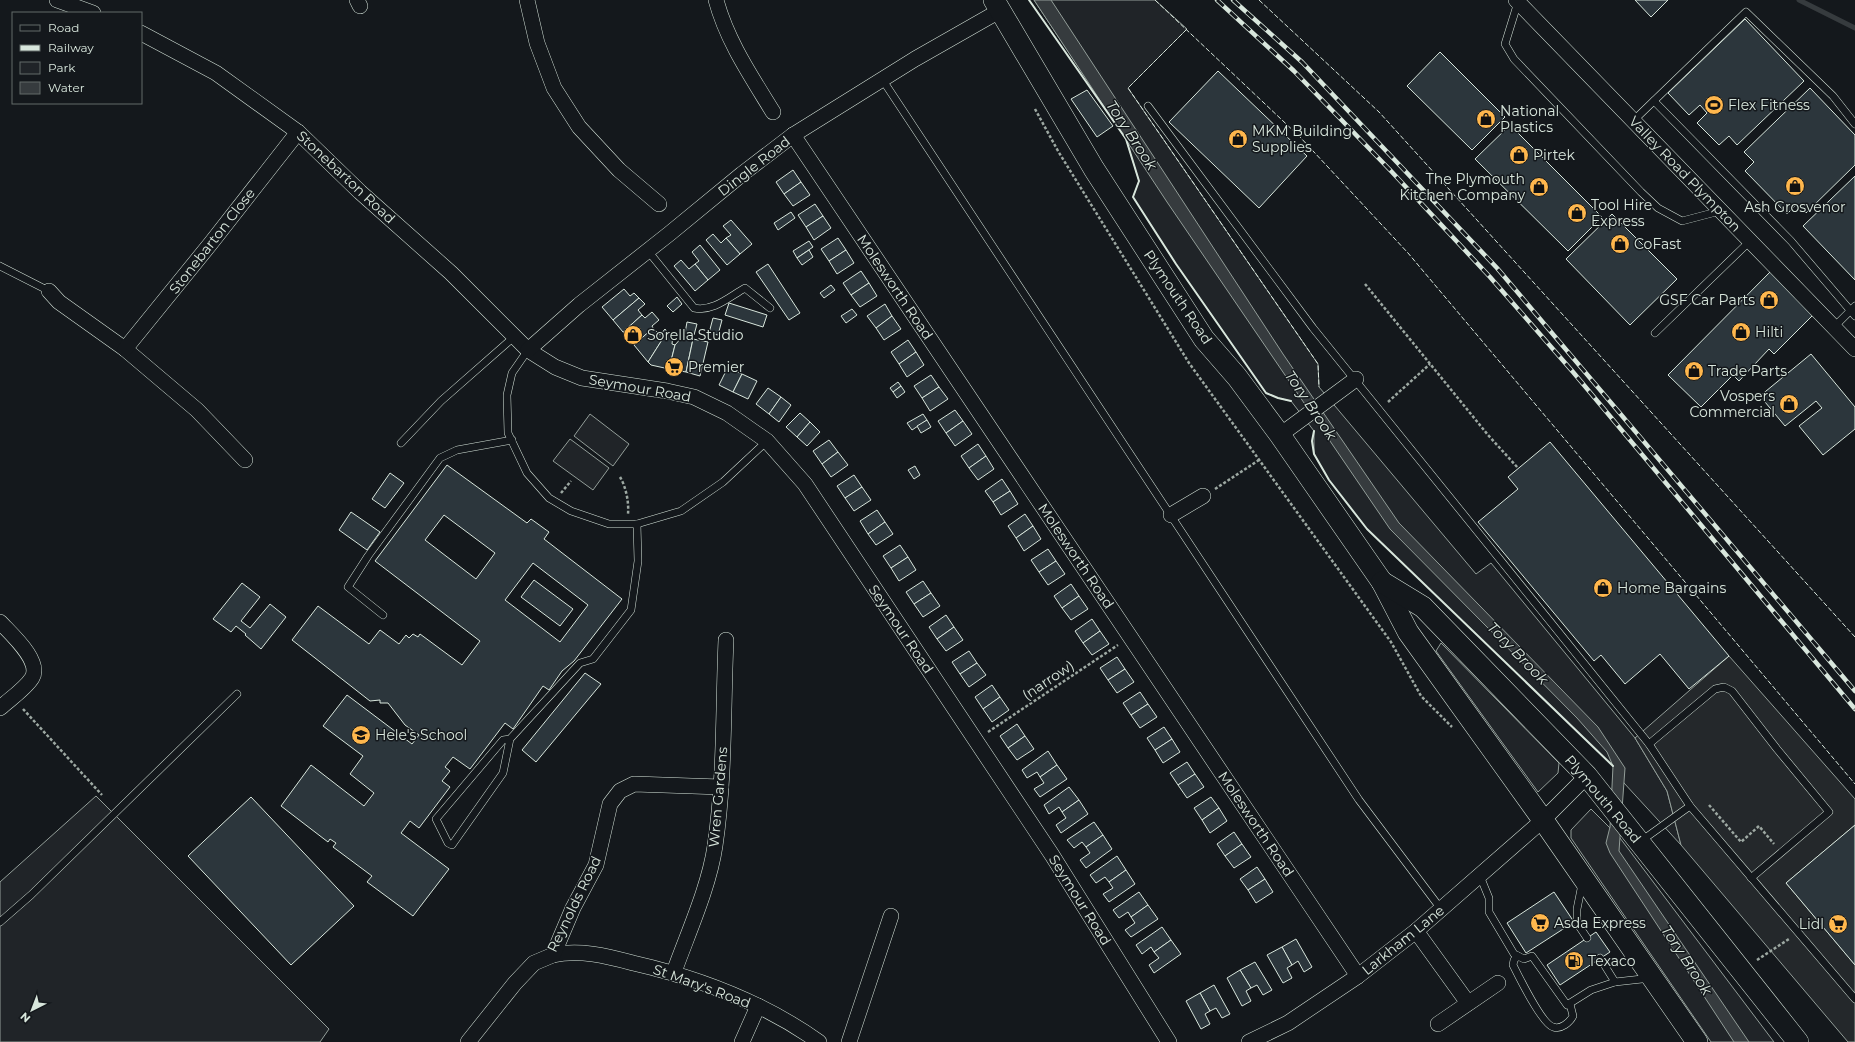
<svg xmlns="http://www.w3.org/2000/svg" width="1855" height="1042" font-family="Montserrat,sans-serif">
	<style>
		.green { fill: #202428; stroke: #939e99 }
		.parking { fill: #24282b; stroke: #939e99 }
		.water { fill: #363b3e; stroke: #939e99 }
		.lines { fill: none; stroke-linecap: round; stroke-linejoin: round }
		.stream { stroke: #363b3e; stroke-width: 5 }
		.building { fill: #2c363c; stroke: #d8e6dc; fill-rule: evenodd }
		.service-casing { stroke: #d8e6dc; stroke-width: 8 }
		.minor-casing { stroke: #d8e6dc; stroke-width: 16 }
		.secondary-casing { stroke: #d8e6dc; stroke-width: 22 }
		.path { stroke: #9da8a2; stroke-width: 2.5; stroke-dasharray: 3 2; stroke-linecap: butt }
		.service { stroke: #14181c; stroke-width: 7 }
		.minor { stroke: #14181c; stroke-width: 15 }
		.secondary { stroke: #14181c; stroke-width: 21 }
		.rail-casing { stroke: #d8e6dc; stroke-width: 4.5 }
		.rail { stroke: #14181c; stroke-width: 3; stroke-dasharray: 9; stroke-linecap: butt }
		.fence { stroke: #d8e6dc; stroke-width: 1; stroke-dasharray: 5 2; stroke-linecap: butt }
		.wall { stroke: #d8e6dc; stroke-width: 2 }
		.labels { text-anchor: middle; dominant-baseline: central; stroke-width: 3; stroke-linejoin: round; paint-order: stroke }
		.poi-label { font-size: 14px; fill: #d8e6dc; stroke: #14181c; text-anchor: start }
		.street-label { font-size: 14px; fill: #d8e6dc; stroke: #14181c }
		.water-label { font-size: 15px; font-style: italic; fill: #d8e6dc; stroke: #14181c }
	</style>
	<rect width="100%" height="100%" fill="#14181c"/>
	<g class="green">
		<path d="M1034,0H1155L1187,29L1128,88L1318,364L1319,387L1476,574L1491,563L1635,738L1667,791L1681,845L1624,783L1613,766L1367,529L1329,480L1314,454V431L1291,401L1278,398L1266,393L1176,264L1133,197L1139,181L1126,139Z"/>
		<path d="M590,414L629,444L613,466L574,436Z"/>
		<path d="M570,439L609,468L593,490L553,461Z"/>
		<path d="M1441,643L1559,763L1558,773L1538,792L1436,651Z"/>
		<path d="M96,796L329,1029L320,1042H0V882Z"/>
		<path d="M1591,809L1620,838L1774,1042H1711L1571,838V830Z"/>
	</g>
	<path class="parking" d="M1729,656L1855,799V825L1786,883L1855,965V1042H1848L1681,845L1667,791L1635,738Z"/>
	<path class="water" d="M1034,0H1051L1283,354L1399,523L1598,727L1625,768L1619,851L1749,1042H1734L1610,853L1606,843L1610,827L1613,766L1607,752L1577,718L1390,529L1167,202Z"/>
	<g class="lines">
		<path class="stream" d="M1799,0L1855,28"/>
	</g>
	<g class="building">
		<path d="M1635,0H1668L1651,17Z"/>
		<path d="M1745,19L1804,81L1737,145L1729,136L1719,145L1697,123L1707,113L1700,105L1689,115L1668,93Z"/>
		<path d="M1440,52L1505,117L1472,150L1407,86Z"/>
		<path d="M1218,71L1307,156L1259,208L1169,122Z"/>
		<path d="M1810,88L1855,135V165L1806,213L1797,204L1787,214L1745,171L1754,162L1744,152Z"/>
		<path d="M1087,90L1113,126L1097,137L1071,99Z"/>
		<path d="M1510,125L1602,217L1568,251L1475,159Z"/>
		<path d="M793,170L801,182L784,194L776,182Z"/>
		<path d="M1855,176V280L1803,226Z"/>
		<path d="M801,182L810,195L793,206L784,194Z"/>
		<path d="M815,204L823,216L806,227L798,215Z"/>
		<path d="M791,212L795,218L778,230L774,223Z"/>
		<path d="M1612,214L1677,279L1630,325L1566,259Z"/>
		<path d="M823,216L831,228L814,240L806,227Z"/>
		<path d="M731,220L752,244L740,254L726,238L731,235L723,226Z"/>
		<path d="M713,234L721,243L726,238L740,254L727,265L706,240Z"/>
		<path d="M838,238L846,250L829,261L821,249Z"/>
		<path d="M809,241L813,247L797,258L793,251Z"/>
		<path d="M700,245L720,270L708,280L695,264L699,261L692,252Z"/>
		<path d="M809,250L813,257L802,265L797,258Z"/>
		<path d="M846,250L854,263L837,274L829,261Z"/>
		<path d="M681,260L689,269L695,264L708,280L695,291L674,266Z"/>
		<path d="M768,264L800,313L789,320L756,272Z"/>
		<path d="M1773,269L1816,312L1774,354L1769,349L1739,381L1733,375L1701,407L1668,375Z"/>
		<path d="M861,271L869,283L851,295L843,283Z"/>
		<path d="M869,283L877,296L860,307L851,295Z"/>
		<path d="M831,285L835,290L824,298L820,293Z"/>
		<path d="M624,289L630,296L634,293L639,298L613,320L602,307Z"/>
		<path d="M677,297L682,304L673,312L667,306Z"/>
		<path d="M639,298L645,304L638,310L642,315L623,332L613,320Z"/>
		<path d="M729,303L767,315L763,327L725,315Z"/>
		<path d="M885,304L892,316L876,328L867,316Z"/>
		<path d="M852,309L857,315L846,323L841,316Z"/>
		<path d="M652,312L659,320L652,326L653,328L634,345L623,332L642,315L645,318Z"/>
		<path d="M892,316L901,329L884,340L876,328Z"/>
		<path d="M713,318L722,320L718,335L709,333Z"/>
		<path d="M687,322L697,324L694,335L685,333Z"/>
		<path d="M653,328L660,335L665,329L667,332L648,362L634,345Z"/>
		<path d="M667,332L673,335L672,344L675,345L669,369L651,365L648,362Z"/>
		<path d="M683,336L693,339L686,372L669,369L675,345Z"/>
		<path d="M693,339L708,342L700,376L686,372Z"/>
		<path d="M908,340L916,352L899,364L891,352Z"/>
		<path d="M916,352L924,365L907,377L899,364Z"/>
		<path d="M1811,354L1855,407V429L1823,455L1799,426L1822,408L1816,401L1785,426L1760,396Z"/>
		<path d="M728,367L742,374L733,392L719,385Z"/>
		<path d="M742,374L757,381L748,399L733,392Z"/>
		<path d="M931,375L939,387L922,398L914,386Z"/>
		<path d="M898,382L901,386L893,392L890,388Z"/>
		<path d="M901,386L905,392L897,398L893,392Z"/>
		<path d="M939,387L948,399L930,411L922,398Z"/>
		<path d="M768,388L781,397L769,414L756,404Z"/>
		<path d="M781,397L791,405L779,422L769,414Z"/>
		<path d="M955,410L963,421L946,433L938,421Z"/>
		<path d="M800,413L810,422L797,437L786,427Z"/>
		<path d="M923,414L927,420L912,430L907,423Z"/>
		<path d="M927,420L931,427L921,433L917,426Z"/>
		<path d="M963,421L972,434L955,446L946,433Z"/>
		<path d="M810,422L820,432L807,446L797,437Z"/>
		<path d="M829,440L838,452L822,464L813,451Z"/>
		<path d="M1550,442L1729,656L1689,689L1660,654L1625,684L1601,655L1594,661L1478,522L1518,489L1508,477Z"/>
		<path d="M978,444L986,456L969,468L961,456Z"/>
		<path d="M838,452L848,465L831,477L822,464Z"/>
		<path d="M986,456L994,469L978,480L969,468Z"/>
		<path d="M447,465L527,523L531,519L549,532L544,539L622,599L574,661L562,671L549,690L543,686L513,729L505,723L470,769L453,757L445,767L450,771L442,781L450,787L419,828L410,821L401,833L449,869L413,916L367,882L372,876L333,847L336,843L330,839L328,842L281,806L311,765L364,806L374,793L350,774L363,756L323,726L347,695L412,744L419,735L405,725L388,703H380V700L370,701L292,640L318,606L369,644L380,630L399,644L406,635L409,638L413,634L418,637L420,634L462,665L480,641L375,561ZM444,515L495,553L476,579L425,540ZM533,563L588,605L560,642L505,600Z"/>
		<path d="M915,466L920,475L914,479L908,470Z"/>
		<path d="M390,473L404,483L385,508L372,499Z"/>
		<path d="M854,475L862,487L845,498L837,486Z"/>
		<path d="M1002,479L1010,491L993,502L985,491Z"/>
		<path d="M862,487L871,500L854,511L845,498Z"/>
		<path d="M1010,491L1018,504L1001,515L993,502Z"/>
		<path d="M877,510L885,522L868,534L860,521Z"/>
		<path d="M351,512L380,532L367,550L339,530Z"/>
		<path d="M1025,514L1033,526L1016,538L1008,526Z"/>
		<path d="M885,522L893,534L876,545L868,534Z"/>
		<path d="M1033,526L1041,539L1024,551L1016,538Z"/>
		<path d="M900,545L908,557L891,568L883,556Z"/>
		<path d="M1048,549L1056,561L1039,572L1031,560Z"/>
		<path d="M908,557L916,570L899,581L891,568Z"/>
		<path d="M1056,561L1065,574L1048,585L1039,572Z"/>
		<path d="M534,580L573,609L560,626L521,597Z"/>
		<path d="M923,581L931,593L914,604L906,592Z"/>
		<path d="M242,583L260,597L241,621L250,628L270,604L286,617L261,649L245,635L246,634L236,626L231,632L213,619Z"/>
		<path d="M1071,584L1079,596L1062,608L1054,596Z"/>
		<path d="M931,593L940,606L923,617L914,604Z"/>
		<path d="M1079,596L1088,609L1071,620L1062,608Z"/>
		<path d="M946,615L954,627L937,639L929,627Z"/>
		<path d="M1092,619L1100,631L1083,643L1075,631Z"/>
		<path d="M954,627L963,640L946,651L937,639Z"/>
		<path d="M1100,631L1109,644L1092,655L1083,643Z"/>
		<path d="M969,651L977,663L960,674L952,662Z"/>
		<path d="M1117,657L1125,669L1108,680L1100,668Z"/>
		<path d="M977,663L986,675L969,687L960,674Z"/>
		<path d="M1125,669L1134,682L1117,693L1108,680Z"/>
		<path d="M585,673L601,684L536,762L522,750Z"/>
		<path d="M992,685L1000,697L983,709L975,697Z"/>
		<path d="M1140,692L1148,704L1131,715L1123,703Z"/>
		<path d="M1000,697L1009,710L992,722L983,709Z"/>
		<path d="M1148,704L1157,717L1140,728L1131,715Z"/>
		<path d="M1017,724L1025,736L1008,748L1000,736Z"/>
		<path d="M1164,727L1172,739L1155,750L1147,738Z"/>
		<path d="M1025,736L1034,749L1017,760L1008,748Z"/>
		<path d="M1172,739L1180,752L1163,763L1155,750Z"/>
		<path d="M1048,751L1057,765L1040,777L1037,772L1027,778L1022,770Z"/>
		<path d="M1187,762L1195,774L1178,785L1170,773Z"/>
		<path d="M1057,765L1067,779L1040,797L1034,789L1044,783L1040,777Z"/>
		<path d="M1195,774L1204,787L1187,798L1178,785Z"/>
		<path d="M1069,787L1079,800L1062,812L1059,807L1049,814L1044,805Z"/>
		<path d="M251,797L354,906L291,965L188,856Z"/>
		<path d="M1211,797L1219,808L1202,820L1194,808Z"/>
		<path d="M1079,800L1088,814L1061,833L1056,825L1066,818L1062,812Z"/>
		<path d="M1219,808L1227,821L1210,833L1202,820Z"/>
		<path d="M1094,822L1103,835L1086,847L1082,842L1074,848L1067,840Z"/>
		<path d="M1855,825V965L1786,883Z"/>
		<path d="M1234,832L1242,844L1225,856L1217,844Z"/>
		<path d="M1103,835L1112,849L1086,868L1080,860L1090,853L1086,847Z"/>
		<path d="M1242,844L1251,857L1234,868L1225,856Z"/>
		<path d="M1117,856L1126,870L1109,882L1105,877L1096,883L1090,875Z"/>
		<path d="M1257,867L1265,879L1248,890L1240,879Z"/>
		<path d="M1126,870L1135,884L1109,902L1103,894L1113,888L1109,882Z"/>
		<path d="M1265,879L1273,892L1256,903L1248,890Z"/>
		<path d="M1139,892L1148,905L1131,917L1128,912L1119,918L1113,910Z"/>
		<path d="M1554,892L1574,922L1526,953L1507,923Z"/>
		<path d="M1148,905L1158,919L1131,937L1125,930L1135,923L1131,917Z"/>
		<path d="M1162,927L1171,940L1154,952L1151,947L1142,954L1136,945Z"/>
		<path d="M1596,932L1610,952L1560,985L1547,965Z"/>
		<path d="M1296,939L1312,967L1304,972L1298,961L1292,965L1282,947Z"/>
		<path d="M1171,940L1181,954L1154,973L1149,965L1159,958L1154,952Z"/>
		<path d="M1282,947L1292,965L1287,968L1292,978L1283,983L1267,955Z"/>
		<path d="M1255,962L1272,990L1263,995L1257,985L1251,988L1240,970Z"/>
		<path d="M1240,970L1251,988L1246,991L1251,1001L1242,1006L1227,978Z"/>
		<path d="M1214,985L1230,1014L1222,1018L1216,1008L1210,1011L1200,993Z"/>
		<path d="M1200,993L1210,1011L1205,1014L1210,1024L1201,1029L1186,1001Z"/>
	</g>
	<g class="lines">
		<defs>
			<g id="service">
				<path d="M1518,2L1505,44L1514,59L1641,192L1658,208L1682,221L1720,211"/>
				<path d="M882,79L1359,800L1441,909"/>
				<path d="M1654,101L1791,241L1855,316"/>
				<path d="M1148,106L1313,328L1649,744L1690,806L1855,999"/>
				<path d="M1633,121L1746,12L1833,96L1855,124"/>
				<path d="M648,251L694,308C713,312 729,297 745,288L770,308"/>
				<path d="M0,266L49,291"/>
				<path d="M1834,327L1855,306"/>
				<path d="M1655,333L1750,241"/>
				<path d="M528,350L512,373L507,395L508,433L527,473L549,498L571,511L609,524H637L681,511L723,482L767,441"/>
				<path d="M401,443L441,401L515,336"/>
				<path d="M383,615L348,587L368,556L440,458L457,450L512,440"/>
				<path d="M510,739L503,740L436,819L448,843L452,845L503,773L510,739L580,663L593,659L631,610L638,561L637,524"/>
				<path d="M1649,744L1715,689L1724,687L1732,691L1777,749L1829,812L1751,878"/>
				<path d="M1641,841L1690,806"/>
				<path d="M1480,876L1489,898V912L1514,954L1524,959L1532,956L1567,1005L1591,990L1615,982"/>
				<path d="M1582,884L1577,909V923L1587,938"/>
				<path d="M0,922L31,895L237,694"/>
				<path d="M1518,956L1514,960L1513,965C1519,977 1542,1024 1553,1027C1561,1030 1570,1022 1573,1016L1570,1004"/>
				<path d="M1600,958L1615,982L1651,978"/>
			</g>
			<g id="minor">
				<path d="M57,0L93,13"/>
				<path d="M357,0L360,6"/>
				<path d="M527,0L537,43L554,88L579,127L619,170L659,204"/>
				<path d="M716,0C727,41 751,76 773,112"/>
				<path d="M1516,0L1855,349"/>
				<path d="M141,33L216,73L298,132L360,192L451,273L528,350L555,367L582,378L667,391L694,397L727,413L767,441L805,484L1052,855L1169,1042"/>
				<path d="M793,135L1358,976"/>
				<path d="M49,291L59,302L125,349L197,410L245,460"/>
				<path d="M125,349L211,243L298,132"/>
				<path d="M528,350L579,305L669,234L742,174L793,135L915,59L1001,10"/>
				<path d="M1280,435L1356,379"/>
				<path d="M1171,515L1203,496"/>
				<path d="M0,622C11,634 42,661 32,678C25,689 10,699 0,708"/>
				<path d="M1416,931L1468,1003"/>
				<path d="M553,955C579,949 607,956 633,963C699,978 764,1003 819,1042"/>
				<path d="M674,972C688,933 709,887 715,846C725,778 723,708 726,640"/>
				<path d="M1438,1024L1498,983"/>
				<path d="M468,1042L515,983L534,963L553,955L573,908L596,865L610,804L620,791L634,784L721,787"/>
				<path d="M742,1042L758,1006"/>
				<path d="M849,1042L891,916"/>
				<path d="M1249,1042L1288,1023L1358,976L1416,931L1543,820L1587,776"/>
			</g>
			<g id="secondary">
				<path d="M994,0L1094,169L1204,339L1237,377L1280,435L1382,582L1408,632L1543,820L1697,1042"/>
				<path d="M1382,582L1423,607L1587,776L1798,1042"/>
			</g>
		</defs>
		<use href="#service" class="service-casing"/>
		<use href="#minor" class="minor-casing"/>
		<use href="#secondary" class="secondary-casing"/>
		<g class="path">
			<path d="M1035,109L1058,151L1189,363L1391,642L1421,696L1452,727"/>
			<path d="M1365,284L1488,435L1518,468"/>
			<path d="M1388,402L1430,364"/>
			<path d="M620,477C626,487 629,502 628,514"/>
			<path d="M1215,489L1259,460"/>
			<path d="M561,493L571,481"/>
			<path d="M23,709L102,795"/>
			<path d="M988,732L1118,645"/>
			<path d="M1709,805L1741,842L1759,826L1774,844"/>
			<path d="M1757,960L1789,939"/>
		</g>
		<use href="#service" class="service"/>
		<use href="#minor" class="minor"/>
		<use href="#secondary" class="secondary"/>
		<defs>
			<g id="rail">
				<path d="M1217,0L1294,71L1391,171L1490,277L1573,372L1855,709"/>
				<path d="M1233,0L1302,62L1497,268L1855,691"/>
			</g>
		</defs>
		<use href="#rail" class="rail-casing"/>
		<use href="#rail" class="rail"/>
		<g class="fence">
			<path d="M1155,0L1300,137L1408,253L1855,784"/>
			<path d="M1259,0L1379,112L1855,637"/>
			<path d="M1187,29L1128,88L1318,364L1319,387"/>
		</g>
		<g class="wall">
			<path d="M1029,0L1126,139L1139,181L1133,197L1176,264L1266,393L1278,398L1291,401"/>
			<path d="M1314,431L1312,441L1314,454L1329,480L1367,529L1613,766"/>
		</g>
	</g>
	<defs>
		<symbol id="stadium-disc" viewBox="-11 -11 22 22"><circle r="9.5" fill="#ffb74d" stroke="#14181c"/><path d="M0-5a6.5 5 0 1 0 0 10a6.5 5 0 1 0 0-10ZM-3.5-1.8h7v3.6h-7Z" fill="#111"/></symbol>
		<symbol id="shop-disc" viewBox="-11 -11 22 22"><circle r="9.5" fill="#ffb74d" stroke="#14181c"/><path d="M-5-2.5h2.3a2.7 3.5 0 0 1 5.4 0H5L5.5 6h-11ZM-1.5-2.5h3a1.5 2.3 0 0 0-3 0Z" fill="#111"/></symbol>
		<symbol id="supermarket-disc" viewBox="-11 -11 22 22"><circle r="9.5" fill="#ffb74d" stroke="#14181c"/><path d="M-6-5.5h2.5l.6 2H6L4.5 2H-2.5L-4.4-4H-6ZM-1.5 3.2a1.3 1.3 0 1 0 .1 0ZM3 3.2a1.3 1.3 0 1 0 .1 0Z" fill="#111"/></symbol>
		<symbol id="school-disc" viewBox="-11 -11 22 22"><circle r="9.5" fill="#ffb74d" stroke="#14181c"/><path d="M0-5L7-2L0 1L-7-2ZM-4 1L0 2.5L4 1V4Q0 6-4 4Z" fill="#111"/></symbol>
		<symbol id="fuel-disc" viewBox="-11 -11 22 22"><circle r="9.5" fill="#ffb74d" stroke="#14181c"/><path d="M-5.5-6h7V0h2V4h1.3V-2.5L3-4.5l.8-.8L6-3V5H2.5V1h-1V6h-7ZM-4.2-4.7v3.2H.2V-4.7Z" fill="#111"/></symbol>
	</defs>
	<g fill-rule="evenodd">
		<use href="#stadium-disc" x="1703" y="94" width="22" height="22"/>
		<use href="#shop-disc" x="1475" y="108" width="22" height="22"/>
		<use href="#shop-disc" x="1227" y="128" width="22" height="22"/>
		<use href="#shop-disc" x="1508" y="144" width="22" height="22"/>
		<use href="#shop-disc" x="1784" y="175" width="22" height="22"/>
		<use href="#shop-disc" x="1528" y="176" width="22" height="22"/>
		<use href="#shop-disc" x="1566" y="202" width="22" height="22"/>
		<use href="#shop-disc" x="1609" y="233" width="22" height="22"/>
		<use href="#shop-disc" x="1758" y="289" width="22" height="22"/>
		<use href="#shop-disc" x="1730" y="321" width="22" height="22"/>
		<use href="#shop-disc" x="622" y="324" width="22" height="22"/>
		<use href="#supermarket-disc" x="663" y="356" width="22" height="22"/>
		<use href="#shop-disc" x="1683" y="360" width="22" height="22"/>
		<use href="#shop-disc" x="1778" y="393" width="22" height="22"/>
		<use href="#shop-disc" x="1592" y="577" width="22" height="22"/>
		<use href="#school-disc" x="350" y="724" width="22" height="22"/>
		<use href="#supermarket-disc" x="1529" y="912" width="22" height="22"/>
		<use href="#supermarket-disc" x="1827" y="913" width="22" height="22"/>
		<use href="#fuel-disc" x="1563" y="950" width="22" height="22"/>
	</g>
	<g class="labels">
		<g class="poi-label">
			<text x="1728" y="105">Flex Fitness</text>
			<text x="1500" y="111">National<tspan x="1500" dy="16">Plastics</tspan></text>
			<text x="1252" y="131">MKM Building<tspan x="1252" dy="16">Supplies</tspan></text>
			<text x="1533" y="155">Pirtek</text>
			<text x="1525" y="179" text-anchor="end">The Plymouth<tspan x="1525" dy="16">Kitchen Company</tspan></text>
			<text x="1591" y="205">Tool Hire<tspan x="1591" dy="16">Express</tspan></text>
			<text x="1795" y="207" text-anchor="middle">Ash Grosvenor</text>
			<text x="1634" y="244">CoFast</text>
			<text x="1755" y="300" text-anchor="end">GSF Car Parts</text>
			<text x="1755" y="332">Hilti</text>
			<text x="647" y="335">Sorella Studio</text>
			<text x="688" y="367">Premier</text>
			<text x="1708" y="371">Trade Parts</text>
			<text x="1775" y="396" text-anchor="end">Vospers<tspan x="1775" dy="16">Commercial</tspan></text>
			<text x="1617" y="588">Home Bargains</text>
			<text x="375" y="735">Hele's School</text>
			<text x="1554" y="923">Asda Express</text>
			<text x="1824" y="924" text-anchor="end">Lidl</text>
			<text x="1588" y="961">Texaco</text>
		</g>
		<g class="street-label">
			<text transform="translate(754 166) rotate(-38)">Dingle Road</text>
			<text transform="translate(1685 174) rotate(46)">Valley Road Plympton</text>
			<text transform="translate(346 177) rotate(43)">Stonebarton Road</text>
			<text transform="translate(212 241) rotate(-52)">Stonebarton Close</text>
			<text transform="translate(895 287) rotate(56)">Molesworth Road</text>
			<text transform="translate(1178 297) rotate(56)">Plymouth Road</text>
			<text transform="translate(640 388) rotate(10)">Seymour Road</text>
			<text transform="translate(1076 556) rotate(56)">Molesworth Road</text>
			<text transform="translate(901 629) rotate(56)">Seymour Road</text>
			<text transform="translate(1048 680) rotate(-34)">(narrow)</text>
			<text transform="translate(718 797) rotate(-85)">Wren Gardens</text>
			<text transform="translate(1603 799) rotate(50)">Plymouth Road</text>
			<text transform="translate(1256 824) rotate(56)">Molesworth Road</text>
			<text transform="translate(1080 900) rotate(58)">Seymour Road</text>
			<text transform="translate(574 904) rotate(-64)">Reynolds Road</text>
			<text transform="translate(1403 940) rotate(-39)">Larkham Lane</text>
			<text transform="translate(702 986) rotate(20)">St Mary's Road</text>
		</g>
		<g class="water-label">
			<text transform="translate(1132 135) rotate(57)">Tory Brook</text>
			<text transform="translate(1311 405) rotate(56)">Tory Brook</text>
			<text transform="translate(1518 653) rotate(46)">Tory Brook</text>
			<text transform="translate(1687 960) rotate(57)">Tory Brook</text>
		</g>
	</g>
	<rect x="12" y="12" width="130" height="92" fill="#14181c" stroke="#626a69"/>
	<rect x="20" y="25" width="20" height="6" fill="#14181c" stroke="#626a69"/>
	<text x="48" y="32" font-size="12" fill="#d8e6dc">Road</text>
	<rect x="20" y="45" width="20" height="6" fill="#d8e6dc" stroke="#626a69"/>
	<text x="48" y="52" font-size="12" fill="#d8e6dc">Railway</text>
	<rect x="20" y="62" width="20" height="12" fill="#202428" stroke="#626a69"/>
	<text x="48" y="72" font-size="12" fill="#d8e6dc">Park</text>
	<rect x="20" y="82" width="20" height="12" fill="#363b3e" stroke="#626a69"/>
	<text x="48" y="92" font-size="12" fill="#d8e6dc">Water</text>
	<g transform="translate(32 1010) rotate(222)" stroke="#14181c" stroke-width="3" paint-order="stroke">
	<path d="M0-3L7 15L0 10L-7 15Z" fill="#d8e6dc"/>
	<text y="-6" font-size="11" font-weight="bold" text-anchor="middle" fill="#d8e6dc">N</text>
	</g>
</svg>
